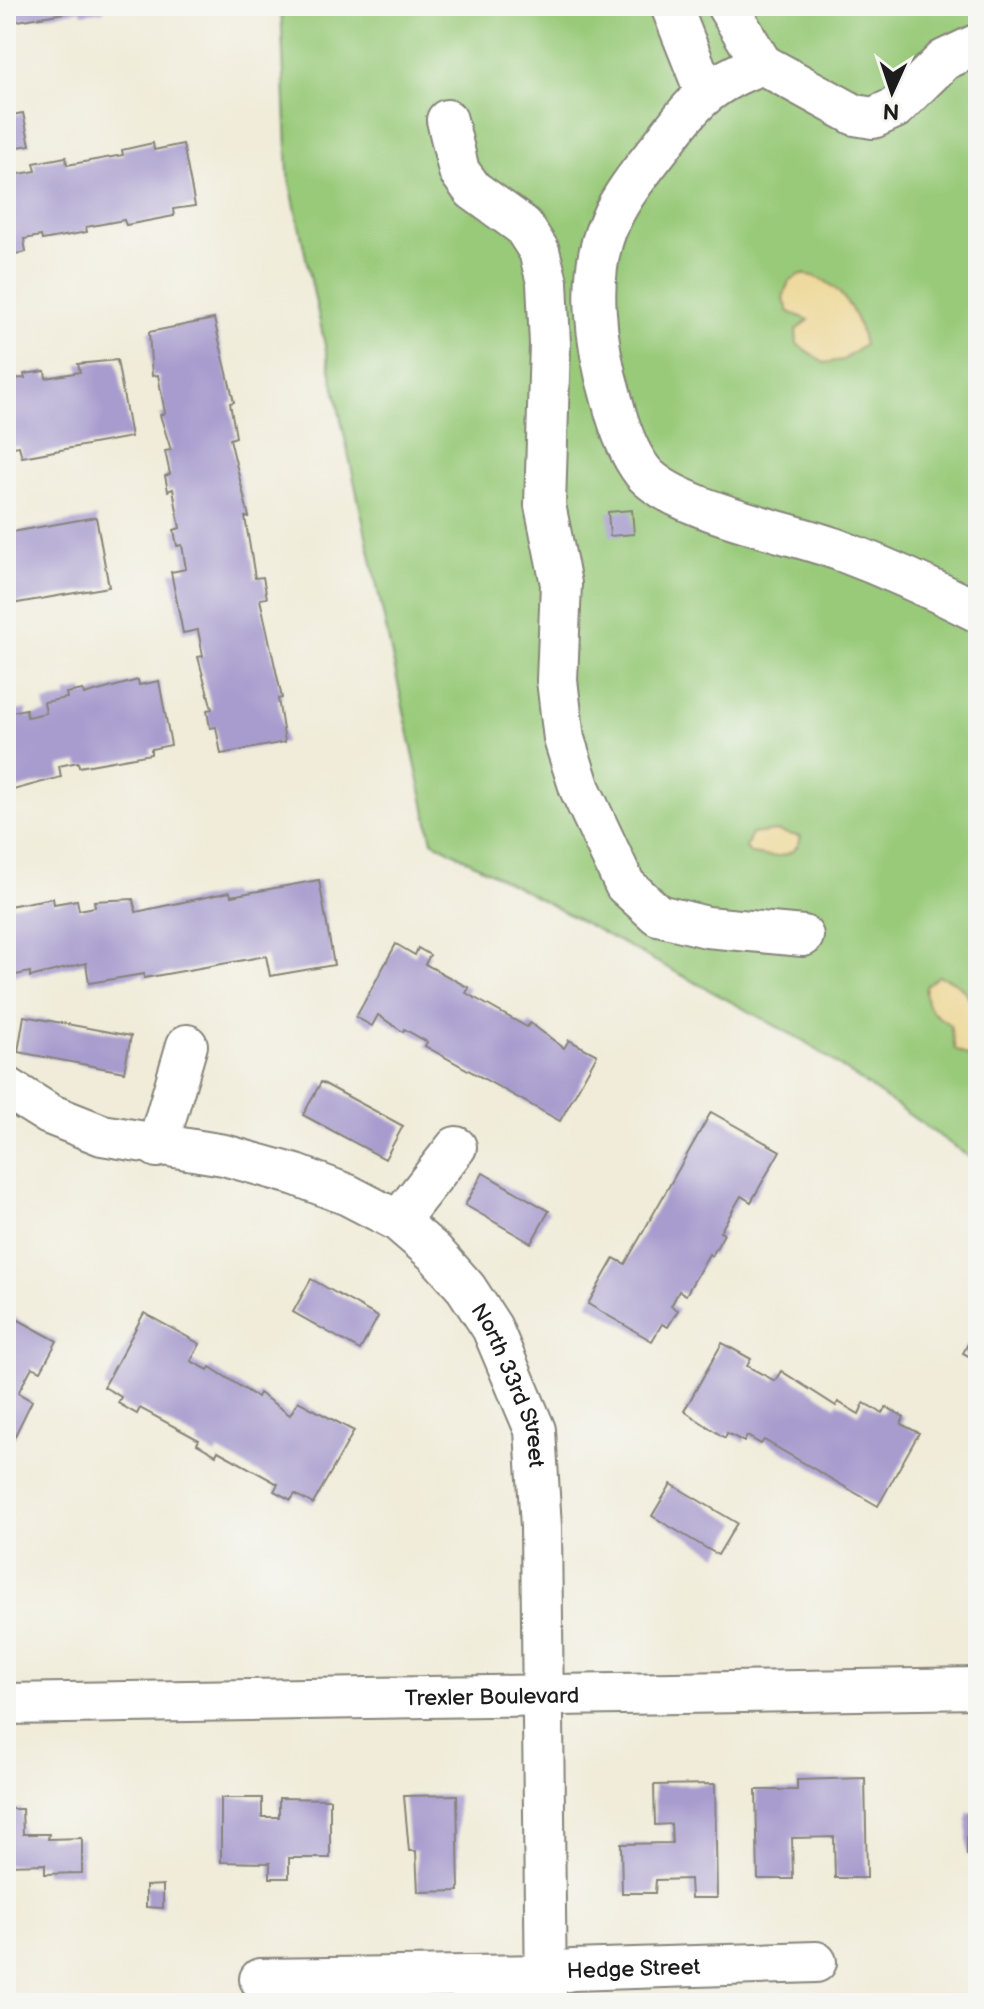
<svg xmlns="http://www.w3.org/2000/svg" width="984" height="2009" font-family="'Balsamiq Sans',sans-serif">
  <style>
    .green { fill: #99ca79; stroke: #5a734a; stroke-width: 2 }
    .sand { fill: #eeda9e; stroke: #857b5d; stroke-width: 2 }
    .building { fill: #a89cce }
    .lines { fill: none; stroke-linecap: round; stroke-linejoin: round }
    .minor-casing { stroke: #86847a; stroke-width: 44 }
    .minor { stroke: #fff; stroke-width: 40 }
    .labels { text-anchor: middle; stroke-width: 6; stroke-linejoin: round; paint-order: stroke }
    .street-label { font-size: 22px; fill: #1c1c1c; stroke: #f6f6f2 }
  </style>
  <rect width="100%" height="100%" fill="#f6f6f2"/>
  <filter id="ink" filterUnits="userSpaceOnUse"><feTurbulence type="fractalNoise" baseFrequency=".0125" numOctaves="2"/><feDisplacementMap in="SourceGraphic" scale="16" xChannelSelector="R" yChannelSelector="G"/><feConvolveMatrix kernelMatrix="1 2 1 2 8 2 1 2 1" color-interpolation-filters="sRGB"/></filter>
  <filter id="wash" filterUnits="userSpaceOnUse"><feTurbulence type="fractalNoise" baseFrequency=".006" numOctaves="4" result="noise"/><feDisplacementMap in="SourceGraphic" scale="32" xChannelSelector="R" yChannelSelector="G"/><feGaussianBlur stdDeviation="1.8" result="paint"/><feColorMatrix in="noise" values="0 0 0 0 0 0 0 0 0 0 0 0 0 0 0 0 0 1.4 0 .05"/><feComposite in="paint" operator="in"/></filter>
  <g filter="url(#wash)">
    <rect width="100%" height="100%" fill="#f0ecd9"/>
    <!-- green -->
    <polygon class="green" points="281,6 978,6 978,1163 804,1041 432,841 288,174"/>
    <!-- sand -->
    <g class="sand">
      <path d="M 801,274 C 837,276 858,312 864,345 L 843,360 L 824,363 L 797,344 L 796,330 L 809,320 L 789,312 L 783,298 L 789,281 Z"/>
      <path d="M 777,831 L 801,837 C 796,860 769,858 751,854 L 746,848 L 751,834 Z"/>
      <path d="M 938,976 C 980,984 978,1029 978,1062 L 955,1049 L 950,1025 C 933,1014 923,1007 926,986 Z"/>
    </g>
    <g id="blocks">
      <!-- building -->
      <g class="building">
        <polygon points="6,6 103,6 104,11 82,14 81,10 6,23"/>
        <polygon points="23,113 30,145 6,149 6,116"/>
        <polygon points="153,143 154,150 183,144 195,206 173,209 174,216 126,225 124,220 86,227 87,232 42,240 41,236 24,239 26,252 9,255 11,264 6,265 8,176 36,171 34,163 66,157 67,165 123,155 122,150"/>
        <polygon points="214,319 234,402 230,403 236,437 230,439 249,517 245,517 255,578 263,577 267,598 260,599 282,698 278,699 285,742 221,754 216,727 210,728 207,710 212,709 198,657 203,656 198,630 183,633 171,572 186,569 182,545 177,546 174,530 180,528 173,489 168,491 165,476 170,474 165,451 171,450 160,415 165,413 158,375 152,376 149,332"/>
        <polygon points="117,360 131,437 22,457 19,446 6,448 6,379 25,378 24,374 45,371 46,378 80,372 78,364"/>
        <polygon points="632,510 634,534 610,536 608,512"/>
        <polygon points="96,517 109,587 6,605 6,533"/>
        <polygon points="138,680 139,685 159,681 171,745 151,749 151,754 79,767 78,762 59,766 61,777 6,792 6,713 26,709 27,717 46,713 44,702 67,698 66,693 83,690 84,695"/>
        <polygon points="319,880 334,965 270,976 266,956 144,978 144,974 89,983 86,963 30,977 30,972 6,977 6,910 9,906 53,898 54,904 77,900 79,910 95,907 94,901 133,899 136,912 230,892 231,896"/>
        <polygon points="396,944 415,955 418,948 430,955 425,964 469,988 466,993 527,1027 530,1023 564,1048 569,1040 597,1055 560,1121 425,1046 427,1042 404,1029 403,1032 378,1015 372,1026 356,1017"/>
        <polygon points="24,1016 131,1036 124,1072 18,1052"/>
        <polygon points="321,1082 403,1126 385,1159 303,1115"/>
        <polygon points="711,1112 780,1151 751,1202 741,1196 720,1232 724,1234 712,1256 709,1254 686,1295 679,1291 671,1306 678,1310 668,1327 662,1324 652,1341 588,1304 614,1258 625,1264"/>
        <polygon points="483,1173 549,1211 531,1243 465,1205"/>
        <polygon points="311,1279 378,1317 360,1350 293,1312"/>
        <polygon points="6,1313 57,1341 41,1371 32,1367 18,1393 32,1401 6,1454"/>
        <polygon points="144,1313 200,1344 191,1361 208,1370 210,1367 257,1397 259,1393 290,1415 298,1401 354,1431 313,1504 295,1494 291,1500 274,1491 278,1484 218,1451 216,1455 197,1444 199,1440 140,1408 137,1414 118,1403 121,1397 104,1387"/>
        <polygon points="978,1326 978,1361 963,1353"/>
        <polygon points="722,1343 751,1359 747,1366 775,1381 781,1371 836,1406 838,1402 859,1414 864,1403 882,1413 886,1407 904,1417 901,1424 919,1433 878,1506 764,1440 761,1444 747,1436 744,1442 727,1433 725,1438 684,1411"/>
        <polygon points="671,1484 737,1523 718,1555 652,1516"/>
        <polygon points="865,1778 867,1878 835,1878 834,1837 792,1838 793,1879 758,1879 756,1790 797,1790 797,1780"/>
        <polygon points="715,1784 717,1898 691,1898 690,1879 656,1880 655,1893 622,1893 621,1844 672,1843 671,1824 655,1825 654,1785"/>
        <polygon points="457,1795 459,1891 418,1892 416,1851 409,1851 404,1796"/>
        <polygon points="221,1798 262,1798 262,1817 279,1817 279,1798 330,1799 330,1858 289,1858 289,1878 270,1878 270,1863 221,1862"/>
        <polygon points="6,1809 22,1809 23,1834 49,1834 48,1839 82,1838 82,1873 45,1874 45,1864 6,1865"/>
        <polygon points="978,1812 978,1855 967,1855 967,1813"/>
        <polygon points="163,1885 163,1908 146,1907 146,1886"/>
        <rect x="636" y="2000" width="48" height="3"/>
      </g>
    </g>
  </g>
  <g filter="url(#ink)">
    <use href="#blocks" fill-opacity="0" stroke="#86847a" stroke-width="2"/>
    <g class="lines">
      <!-- minor casing -->
      <g class="minor-casing">
        <g id="minor">
          <polyline points="671,6 705,92"/>
          <path d="M 727,6 L 762,64 C 708,84 695,101 661,146 C 643,169 622,194 610,221 C 585,274 596,346 612,400 C 618,423 628,453 643,472 C 674,510 791,532 839,550 C 887,568 933,589 978,612"/>
          <polyline points="762,64 855,115 873,118 895,108 944,60 978,44"/>
          <polyline points="447,120 459,171 473,190 523,226 539,251 547,282 550,344 545,505 561,584 557,680 564,739 580,789 625,885 658,915 707,927 803,936"/>
          <path id="s1" d="M 6,1087 L 49,1114 L 102,1135 L 224,1155 L 296,1175 L 348,1195 L 398,1221 L 434,1252 L 466,1288 L 492,1328 L 535,1430 L 541,1527 L 546,2003"/>
          <polyline points="157,1147 187,1045"/>
          <polyline points="398,1221 456,1147"/>
          <path id="s2" d="M 6,1704 L 978,1688"/>
          <path id="s3" d="M 260,1979 L 545,1975 L 572,1970 L 816,1962"/>
        </g>
      </g>
      <!-- minor -->
      <use href="#minor" class="minor"/>
    </g>
  </g>
  <g class="labels">
    <!-- street labels -->
    <g class="street-label">
      <text dy="8" stroke="none"><textPath href="#s1" startOffset="622">North 33rd Street</textPath></text>
      <text dy="8" stroke="none"><textPath href="#s2" startOffset="486">Trexler Boulevard</textPath></text>
      <text dy="8" stroke="none"><textPath href="#s3" startOffset="374">Hedge Street</textPath></text>
    </g>
  </g>
  <!-- margin -->
  <rect width="984" height="2009" fill="none" stroke="#f6f6f2" stroke-width="32"/>
  <!-- north arrow -->
  <g transform="translate(892 92) rotate(183)" stroke="#f6f6f2" stroke-width="6" paint-order="stroke">
  <path d="M0-6L14 30L0 20L-14 30Z" fill="#1c1c1c"/>
  <text y="-12" font-size="22" font-weight="bold" text-anchor="middle" fill="#1c1c1c">N</text>
  </g>
</svg>
